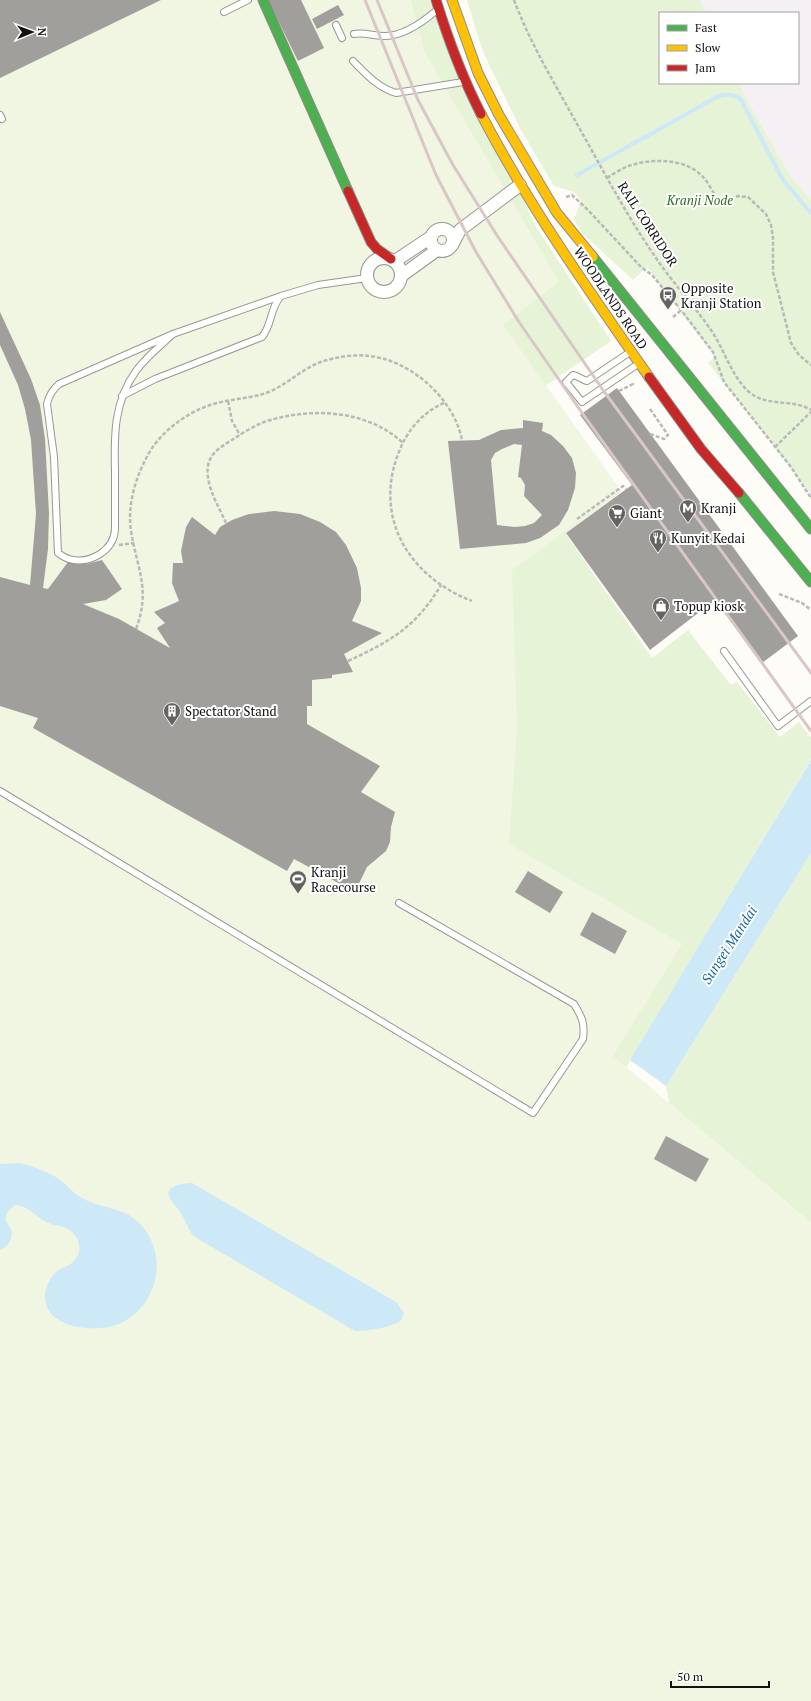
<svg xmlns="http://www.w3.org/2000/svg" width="811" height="1701" font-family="'PT Serif',serif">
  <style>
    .industrial { fill: #f5f0f3 }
    .green { fill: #e7f3d7 }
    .pitch { fill: #f0f6e1 }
    .water { fill: #cde8f7 }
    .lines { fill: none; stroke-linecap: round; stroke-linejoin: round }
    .stream { stroke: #cde8f7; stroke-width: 4 }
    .building { fill: #a19f9c; fill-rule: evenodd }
    .lane-casing { stroke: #979795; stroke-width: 8 }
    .street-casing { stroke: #979795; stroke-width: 14 }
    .fast-casing { stroke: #8e8d8b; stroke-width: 11 }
    .slow-casing { stroke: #8e8d8b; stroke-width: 11 }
    .jam-casing { stroke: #8e8d8b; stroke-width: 11 }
    .path { stroke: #b9b9b8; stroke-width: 2.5; stroke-dasharray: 4 2; stroke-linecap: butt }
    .lane { stroke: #fffffe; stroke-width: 6 }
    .street { stroke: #fffffe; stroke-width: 12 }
    .fast { stroke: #4caf50; stroke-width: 9 }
    .slow { stroke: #ffc107; stroke-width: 9 }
    .jam { stroke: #c62828; stroke-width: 9 }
    .rail { stroke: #d9c6c7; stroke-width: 3 }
    .labels { text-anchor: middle; stroke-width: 4; stroke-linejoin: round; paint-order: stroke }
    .park-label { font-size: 13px; font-style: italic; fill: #2f6b1f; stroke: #fff }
    .street-label { font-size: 13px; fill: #111; stroke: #fff }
    .poi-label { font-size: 13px; fill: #111; stroke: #fff; text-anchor: start }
    .water-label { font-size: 14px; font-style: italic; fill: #1768a6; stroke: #fff }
  </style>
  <rect width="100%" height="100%" fill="#fdfcf7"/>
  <!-- industrial -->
  <polygon class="industrial" points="700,0 811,0 811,200 790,176 738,83 798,83 798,13 706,13"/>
  <!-- green -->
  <g class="green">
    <polygon points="285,0 429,0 536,227 611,341 545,386 621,492 565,533 652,658 688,630 731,685 737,682 780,737 799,722 811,738 811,759 584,1138"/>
    <polygon points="467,0 700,0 706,13 660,13 660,83 738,83 790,176 811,200 811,495 775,447 708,363 715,357 647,267 633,280 583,234 574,220 581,200 574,192 554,186 521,130 489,65 481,46"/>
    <polygon points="811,853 811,1223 669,1103 666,1086"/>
  </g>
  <!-- pitch -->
  <polygon class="pitch" points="0,0 411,0 425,53 559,282 503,325 621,491 512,570 517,727 509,844 682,944 613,1056 811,1223 811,1701 0,1701"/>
  <!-- water -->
  <g class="water">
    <polygon points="811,760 811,853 666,1086 630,1060"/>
    <path d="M 20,1163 C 32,1166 45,1171 56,1177 C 66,1183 72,1193 82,1198 C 105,1211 127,1205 145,1230 C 168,1261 155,1307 121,1323 C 95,1335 37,1328 46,1289 C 48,1283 51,1277 55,1273 C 60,1268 68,1267 73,1262 C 84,1252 80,1236 68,1229 C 64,1226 56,1226 51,1224 C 37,1219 30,1206 15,1205 C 11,1208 6,1212 6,1218 C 5,1222 9,1225 11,1229 C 14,1238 8,1247 0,1250 L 0,1164 Z"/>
    <path d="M 192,1183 L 396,1302 L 404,1313 C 403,1316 402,1320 399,1322 C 389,1328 366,1331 355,1331 L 195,1237 C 188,1231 187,1223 182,1215 C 179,1209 174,1205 171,1200 C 161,1185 183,1184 192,1183 Z"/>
  </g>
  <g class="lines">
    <!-- stream -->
    <path class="stream" d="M 577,175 L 719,96 C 726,94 736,94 741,100 L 783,180 L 811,213"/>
  </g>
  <!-- building -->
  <g class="building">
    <polygon points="0,0 161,0 0,78"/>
    <polygon points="268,0 301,0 324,48 298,61"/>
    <polygon points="338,5 344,15 317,29 312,19"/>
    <polygon points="0,312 31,379 40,405 45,439 49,513 48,549 43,588 48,589 68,562 77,564 87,564 102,560 122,589 106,600 83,604 119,619 170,648 157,628 165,623 154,612 179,601 172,583 173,563 183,563 181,551 186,527 192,517 215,535 220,527 232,520 249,514 274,511 300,514 320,522 336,532 346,545 357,568 361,588 361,601 352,621 382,633 344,654 353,672 332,675 332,678 312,680 312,706 307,706 307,724 380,766 361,792 395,812 391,827 390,842 386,851 367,867 355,892 294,859 287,871 33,728 38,718 0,706 0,577 30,585 36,514 31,440 25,409 18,385 0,345"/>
    <polygon points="617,388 798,636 762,663 715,600 650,650 566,533 632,485 580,415"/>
    <path d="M 523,420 L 543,423 L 542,431 L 551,435 L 563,446 L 572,458 L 576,473 L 575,488 L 568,510 L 559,525 L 540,538 L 526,543 L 460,549 L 448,441 L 479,440 L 501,430 L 523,428 ZM 514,444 L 522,445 L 518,477 L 521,478 L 525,485 L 524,496 L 542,515 L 534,523 L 525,526 L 515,527 L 497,525 L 491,460 L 495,453 L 502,449 Z"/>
    <polygon points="528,871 563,892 550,913 515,892"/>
    <polygon points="592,912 627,931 615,954 580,935"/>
    <polygon points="666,1136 709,1159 696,1182 654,1159"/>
  </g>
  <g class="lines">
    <!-- lane casing -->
    <g class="lane-casing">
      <g id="lane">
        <polyline points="224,12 248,0"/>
        <polyline points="336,25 342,38"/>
        <path d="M 354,34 C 364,32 374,36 385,36 C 404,36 423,22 437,10"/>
        <path d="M 353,61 C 366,74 377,87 396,93 L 463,82"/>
        <polyline points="0,115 2,119"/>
        <path d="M 173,334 C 160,346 146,357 136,371 C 114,401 114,435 115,471 C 115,490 115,509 115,529 C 114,551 89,565 69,559 C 65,558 61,555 58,553 L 54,457 L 47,404 C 49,395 52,390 59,384 L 173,334 L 281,296 L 318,285 L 367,278"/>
        <path d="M 630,352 L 587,381 C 582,380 579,376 573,375 L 566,382 L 582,402 L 638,364"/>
        <path d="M 122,396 L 155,379 L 262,337 C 272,325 270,309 280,297"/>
        <polyline points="724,651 778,726 811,701"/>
        <path d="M 0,791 L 533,1113 L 583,1039 C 585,1023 582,1017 574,1004 L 399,903"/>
      </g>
    </g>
    <!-- street casing -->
    <g class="street-casing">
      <g id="street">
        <circle cx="442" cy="240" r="11"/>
        <polyline points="452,245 460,230 520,185"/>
        <circle cx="384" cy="275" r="17"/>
        <polyline points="395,261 431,237"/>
        <polyline points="401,276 437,250"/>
      </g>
    </g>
    <!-- fast casing -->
    <g class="fast-casing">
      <g id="fast">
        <polyline points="263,0 348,191"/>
        <polyline points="593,257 811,529"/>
        <polyline points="739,493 811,582"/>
      </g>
    </g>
    <!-- slow casing -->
    <g class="slow-casing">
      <g id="slow">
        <polyline points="452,0 478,73 499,115 557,213 593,257"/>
        <path d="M 481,114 C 529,206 589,291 649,377"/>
      </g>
    </g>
    <!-- jam casing -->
    <g class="jam-casing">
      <g id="jam">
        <path d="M 436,0 C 448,39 462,77 481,114"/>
        <polyline points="348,191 371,242 377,249 391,259"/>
        <polyline points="649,377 701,449 739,493"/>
      </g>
    </g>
    <!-- path -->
    <g class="path">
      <path d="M 514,0 C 530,43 555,84 577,124 C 602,168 625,213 654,255 C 671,281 693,304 711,330 C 724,349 731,375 748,391 C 766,408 792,398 811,410"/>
      <path d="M 607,178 C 613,174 620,170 626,167 C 649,158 686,157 704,178 C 709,184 713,192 717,199 L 724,201 L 738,196 L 748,197 L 766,214 L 771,225 L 773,238 L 773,272 L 791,343 L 799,355 L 811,365"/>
      <polyline points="566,197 572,195 588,210 641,267 652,275 681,310 713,352 724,382 791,467 811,498"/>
      <polyline points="673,317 690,303"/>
      <polyline points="619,391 633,384 632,383"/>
      <polyline points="228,401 232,421 240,435"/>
      <path d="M 444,403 C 425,411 409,428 401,447 C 371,514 407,576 472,601"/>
      <polyline points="650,409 668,435 664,439 650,434"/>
      <polyline points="775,447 811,412"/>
      <polyline points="704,507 718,513 729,504"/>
      <polyline points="577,519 623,486 626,489"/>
      <path d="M 226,523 C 219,507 205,485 208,466 C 210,452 224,445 235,438 C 244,432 254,426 264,422 C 309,407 367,409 403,443"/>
      <polyline points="119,545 134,543"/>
      <polyline points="779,594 802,603 811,610"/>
      <path d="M 136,629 C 151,589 137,569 131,531 C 127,504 136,476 149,453 C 161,432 186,413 210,405 C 228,399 248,399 266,393 C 286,386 301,369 321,362 C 335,357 354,354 369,356 C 411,360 454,399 462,440"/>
      <path d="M 348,661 C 391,641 416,627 441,585"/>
    </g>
    <!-- lane -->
    <use href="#lane" class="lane"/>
    <!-- street -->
    <use href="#street" class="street"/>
    <!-- fast -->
    <use href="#fast" class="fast"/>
    <!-- slow -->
    <use href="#slow" class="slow"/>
    <!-- jam -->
    <use href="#jam" class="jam"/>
    <!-- rail -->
    <g class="rail">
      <polyline points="365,0 436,175 476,252 519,322 580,410 811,731"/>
      <polyline points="377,0 418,100 453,165 498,237 603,390 811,673"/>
    </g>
  </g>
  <!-- icons -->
  <defs>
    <g id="bus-pin" transform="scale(0.9)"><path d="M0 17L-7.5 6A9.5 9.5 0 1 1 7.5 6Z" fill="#646362" stroke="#fff"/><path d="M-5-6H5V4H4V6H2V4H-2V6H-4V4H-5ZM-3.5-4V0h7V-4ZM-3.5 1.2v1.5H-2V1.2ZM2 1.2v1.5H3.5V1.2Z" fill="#fff"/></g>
    <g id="metro-pin" transform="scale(0.9)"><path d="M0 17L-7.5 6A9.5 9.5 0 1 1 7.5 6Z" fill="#646362" stroke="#fff"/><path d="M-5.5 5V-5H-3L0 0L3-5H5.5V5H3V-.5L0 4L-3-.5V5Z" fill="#fff"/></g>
    <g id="supermarket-pin" transform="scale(0.9)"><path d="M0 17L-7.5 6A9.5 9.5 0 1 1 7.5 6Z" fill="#646362" stroke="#fff"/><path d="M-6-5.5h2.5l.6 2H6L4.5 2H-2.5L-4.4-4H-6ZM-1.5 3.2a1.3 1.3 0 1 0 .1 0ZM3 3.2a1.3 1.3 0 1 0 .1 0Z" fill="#fff"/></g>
    <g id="restaurant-pin" transform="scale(0.9)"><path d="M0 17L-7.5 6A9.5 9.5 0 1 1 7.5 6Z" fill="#646362" stroke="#fff"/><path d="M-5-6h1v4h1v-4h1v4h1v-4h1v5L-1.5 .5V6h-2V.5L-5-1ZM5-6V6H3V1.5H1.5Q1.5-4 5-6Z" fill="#fff"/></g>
    <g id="shop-pin" transform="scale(0.9)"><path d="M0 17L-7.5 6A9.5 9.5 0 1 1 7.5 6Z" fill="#646362" stroke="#fff"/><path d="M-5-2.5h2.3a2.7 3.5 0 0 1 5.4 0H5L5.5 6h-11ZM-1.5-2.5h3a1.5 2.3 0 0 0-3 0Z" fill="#fff"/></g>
    <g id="building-pin" transform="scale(0.9)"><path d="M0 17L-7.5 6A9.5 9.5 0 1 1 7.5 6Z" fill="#646362" stroke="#fff"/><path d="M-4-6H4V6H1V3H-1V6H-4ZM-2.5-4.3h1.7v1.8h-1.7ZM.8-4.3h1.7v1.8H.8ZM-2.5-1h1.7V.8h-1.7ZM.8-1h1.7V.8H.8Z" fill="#fff"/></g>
    <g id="stadium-pin" transform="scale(0.9)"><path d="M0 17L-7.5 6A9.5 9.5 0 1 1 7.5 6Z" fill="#646362" stroke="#fff"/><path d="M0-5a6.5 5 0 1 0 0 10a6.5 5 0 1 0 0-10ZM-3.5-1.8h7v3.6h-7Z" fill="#fff"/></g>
  </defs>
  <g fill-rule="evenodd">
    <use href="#bus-pin" x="668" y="295"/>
    <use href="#metro-pin" x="688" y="508"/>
    <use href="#supermarket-pin" x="617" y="513"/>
    <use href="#restaurant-pin" x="658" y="538"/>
    <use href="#shop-pin" x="661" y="606"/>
    <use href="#building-pin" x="172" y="711"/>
    <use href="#stadium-pin" x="298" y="879"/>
  </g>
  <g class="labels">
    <!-- park labels -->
    <g class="park-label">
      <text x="700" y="205">Kranji Node</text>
    </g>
    <!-- street labels -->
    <g class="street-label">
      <text transform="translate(648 224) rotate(57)" y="5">RAIL CORRIDOR</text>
      <text transform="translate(611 298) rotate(56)" y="5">WOODLANDS ROAD</text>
    </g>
    <!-- poi labels -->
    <g class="poi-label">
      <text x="681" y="293">Opposite<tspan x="681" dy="15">Kranji Station</tspan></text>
      <text x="701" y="513">Kranji</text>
      <text x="630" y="518">Giant</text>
      <text x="671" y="543">Kunyit Kedai</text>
      <text x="674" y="611">Topup kiosk</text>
      <text x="185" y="716">Spectator Stand</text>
      <text x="311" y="877">Kranji<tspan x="311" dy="15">Racecourse</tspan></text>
    </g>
    <!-- water labels -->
    <g class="water-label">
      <text transform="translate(729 945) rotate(-57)" y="5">Sungei Mandai</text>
    </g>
  </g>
  <!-- legend -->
  <rect x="659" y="12" width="140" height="72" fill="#ffffff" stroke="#a0a0a0"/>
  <rect x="667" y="25" width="20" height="6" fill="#4caf50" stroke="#a0a0a0"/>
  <text x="695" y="32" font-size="12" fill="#111111">Fast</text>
  <rect x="667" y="45" width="20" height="6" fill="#ffc107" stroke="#a0a0a0"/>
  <text x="695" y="52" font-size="12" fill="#111111">Slow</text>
  <rect x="667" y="65" width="20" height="6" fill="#c62828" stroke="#a0a0a0"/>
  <text x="695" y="72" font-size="12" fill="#111111">Jam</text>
  <!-- north arrow -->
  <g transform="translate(32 32) rotate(89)" stroke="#ffffff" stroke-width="3" paint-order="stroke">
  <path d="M0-3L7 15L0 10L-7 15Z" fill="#111111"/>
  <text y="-6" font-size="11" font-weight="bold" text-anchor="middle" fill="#111111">N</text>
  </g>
  <!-- scale -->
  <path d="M671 1681v6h98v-6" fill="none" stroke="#111111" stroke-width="2"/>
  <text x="677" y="1681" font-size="12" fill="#111111" stroke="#ffffff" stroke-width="3" paint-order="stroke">50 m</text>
</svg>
